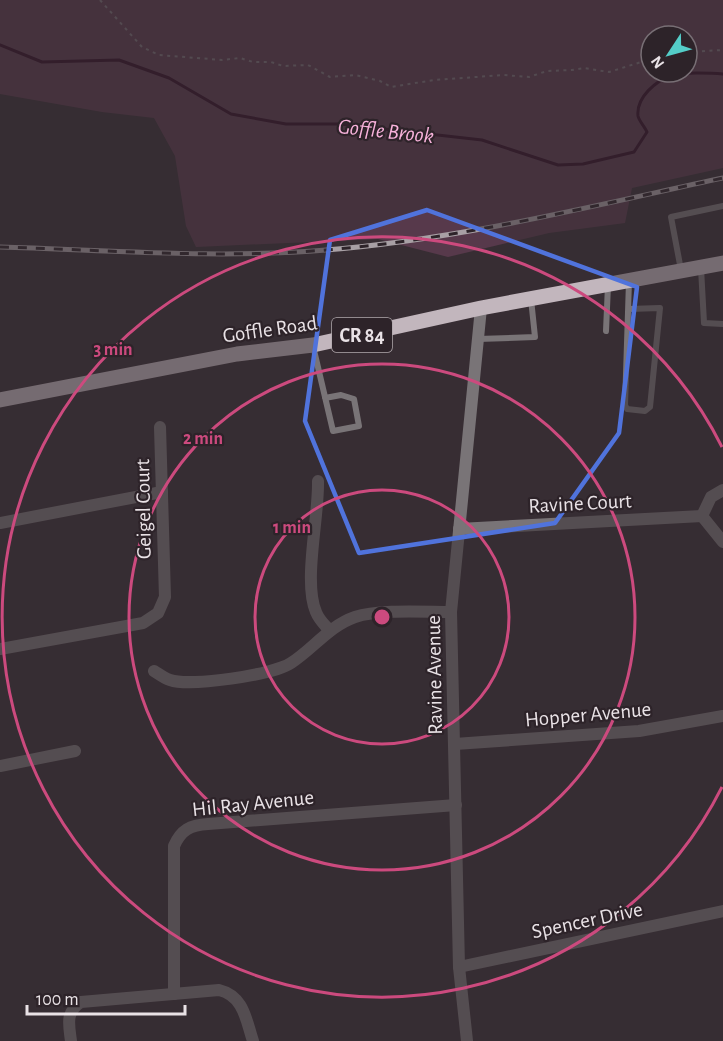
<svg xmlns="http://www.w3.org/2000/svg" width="723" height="1041" font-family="'Alegreya Sans',sans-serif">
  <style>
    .green { fill: #57394b; fill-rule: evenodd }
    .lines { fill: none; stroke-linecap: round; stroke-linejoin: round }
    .stream { stroke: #2f0c23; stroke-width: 3 }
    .path { stroke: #766d73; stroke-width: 2; stroke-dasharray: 3 4.5; stroke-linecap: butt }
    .lane { stroke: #797477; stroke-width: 6 }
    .street { stroke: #797477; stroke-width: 12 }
    .primary { stroke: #c2b6bd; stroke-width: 15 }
    .rail-casing { stroke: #a8a0a5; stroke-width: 5 }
    .rail { stroke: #2d2329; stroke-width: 3; stroke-dasharray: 9; stroke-linecap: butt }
    .marked { fill: none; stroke: #5073dc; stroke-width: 4.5; stroke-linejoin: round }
    .ring { fill: none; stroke: #cc4a7e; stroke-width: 3 }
    .labels { text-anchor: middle; stroke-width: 4.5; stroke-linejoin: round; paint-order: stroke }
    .shield { fill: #2d2329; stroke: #b1a9ad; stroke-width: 1.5 }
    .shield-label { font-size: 20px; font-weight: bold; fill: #e9e2e6 }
    .street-label { font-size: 21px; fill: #e9e2e6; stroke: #2d2329 }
    .water-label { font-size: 22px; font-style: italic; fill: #f8b2db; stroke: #2d2329 }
    .centre { fill: #cc4a7e; stroke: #2d2329; stroke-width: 3 }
    .ring-label { font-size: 18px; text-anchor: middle; font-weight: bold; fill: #cc4a7e; stroke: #2d2329; stroke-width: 4.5; stroke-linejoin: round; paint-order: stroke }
  </style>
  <rect width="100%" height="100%" fill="#372d33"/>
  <!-- green -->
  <path class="green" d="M 0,0 L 723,0 L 723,168 L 632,188 L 625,223 L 549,233 L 448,257 L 378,239 L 196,247 L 186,226 L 175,156 L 154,118 L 102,112 L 0,94 ZM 651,36 L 687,36 L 687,72 L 651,72 Z"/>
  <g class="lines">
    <!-- stream -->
    <path class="stream" d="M 0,45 L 42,62 L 119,60 L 169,78 L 231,114 L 286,124 L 340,124 L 482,140 L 558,165 L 583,164 L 634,152 L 647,132 C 645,127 639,121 638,116 C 636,97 656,81 672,75 C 681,72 713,73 723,74"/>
    <!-- path -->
    <g class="path">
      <polyline points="100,0 142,47 159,55 222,60 240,58 253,62 271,62 283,66 308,65 330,77 355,75 380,81 391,87 434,80 504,75 529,77 547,71 572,70 584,68 609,72 651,59"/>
      <polyline points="687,52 723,50"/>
    </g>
    <!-- lane -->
    <g class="lane">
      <polyline points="701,268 704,323 723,324"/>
      <polyline points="681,270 671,217 723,206"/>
      <polyline points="629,309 660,308 650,407 645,411 627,409 625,405 629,281"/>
      <polyline points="606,331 608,285"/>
      <polyline points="478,339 535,337 531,299"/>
      <polyline points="313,346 333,431 359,426 354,399 341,395 325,398"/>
    </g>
    <!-- street -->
    <g class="street">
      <path d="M 318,481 C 319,517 303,582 316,612 C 319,620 325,625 330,631"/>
      <polyline points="702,516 711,497 723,490"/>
      <polyline points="702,516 723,542"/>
      <polyline points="0,523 162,492"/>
      <polyline points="459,529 702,516"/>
      <polyline points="0,649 143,623 158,613 165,597 160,427"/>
      <path d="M 154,671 C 159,674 164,678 170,680 C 190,687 273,675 291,663 C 313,649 329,626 355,617 C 379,609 424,612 451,612"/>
      <polyline points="455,744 639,731 723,716"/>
      <polyline points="0,766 75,751"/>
      <polyline points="459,967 723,911"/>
      <path d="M 174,994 L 174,846 C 181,830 190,825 208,824 L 456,805"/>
      <path d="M 71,1041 C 69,1025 65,1012 81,1002 L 219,990 C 244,996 246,1020 253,1041"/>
      <polyline points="467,1041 459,967 451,612 481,308"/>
    </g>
    <!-- primary -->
    <polyline class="primary" points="0,400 237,354 313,345 481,308 723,263"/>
    <!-- rail casing -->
    <g class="rail-casing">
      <path id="rail" d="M 0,247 C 108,250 218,259 326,250 C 461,239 592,206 723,178"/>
    </g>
    <!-- rail -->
    <use href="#rail" class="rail"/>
  </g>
  <!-- marked area -->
  <path d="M0 0H723V1041H0ZM 427,210 L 637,287 L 619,433 L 555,523 L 359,553 L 305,421 L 330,240 Z" fill="#372d33" fill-opacity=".55" fill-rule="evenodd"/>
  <path class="marked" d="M 427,210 L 637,287 L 619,433 L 555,523 L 359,553 L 305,421 L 330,240 Z"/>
  <!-- distance rings -->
  <g class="ring">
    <circle cx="382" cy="617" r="127"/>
    <circle cx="382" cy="617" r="253"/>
    <path d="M722 787A380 380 0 1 1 722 447"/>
  </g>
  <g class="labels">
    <!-- shield labels -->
    <rect class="shield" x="332" y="318" width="60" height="34" rx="4.5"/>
    <g class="shield-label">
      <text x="362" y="342">CR 84</text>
    </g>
    <!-- street labels -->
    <g class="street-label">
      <text transform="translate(270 329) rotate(-8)" y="7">Goffle Road</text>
      <text transform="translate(580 503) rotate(-3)" y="7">Ravine Court</text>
      <text transform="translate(143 509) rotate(-91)" y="7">Geigel Court</text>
      <text transform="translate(434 675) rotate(-91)" y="7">Ravine Avenue</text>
      <text transform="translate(588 714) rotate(-5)" y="7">Hopper Avenue</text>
      <text transform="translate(253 803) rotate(-6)" y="7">Hil Ray Avenue</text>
      <text transform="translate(587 920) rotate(-12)" y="7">Spencer Drive</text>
    </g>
    <!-- water labels -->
    <g class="water-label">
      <text transform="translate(386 130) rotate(6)" y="8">Goffle Brook</text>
    </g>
  </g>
  <circle cx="382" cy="617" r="9" class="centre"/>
  <g class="ring-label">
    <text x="113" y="355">3 min</text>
    <text x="203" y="444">2 min</text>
    <text x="292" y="533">1 min</text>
  </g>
  <!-- north arrow -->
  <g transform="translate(669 54) rotate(234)"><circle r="28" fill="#2d2329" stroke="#786f75" stroke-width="1.5"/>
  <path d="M0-4.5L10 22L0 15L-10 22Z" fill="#54cdc8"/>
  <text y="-9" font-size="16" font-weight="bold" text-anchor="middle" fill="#e9e2e6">N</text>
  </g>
  <!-- scale -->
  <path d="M27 1005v9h158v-9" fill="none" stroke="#e9e2e6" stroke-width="3"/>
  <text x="36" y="1005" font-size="18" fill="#e9e2e6" stroke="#2d2329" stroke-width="4.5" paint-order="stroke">100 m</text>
</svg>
